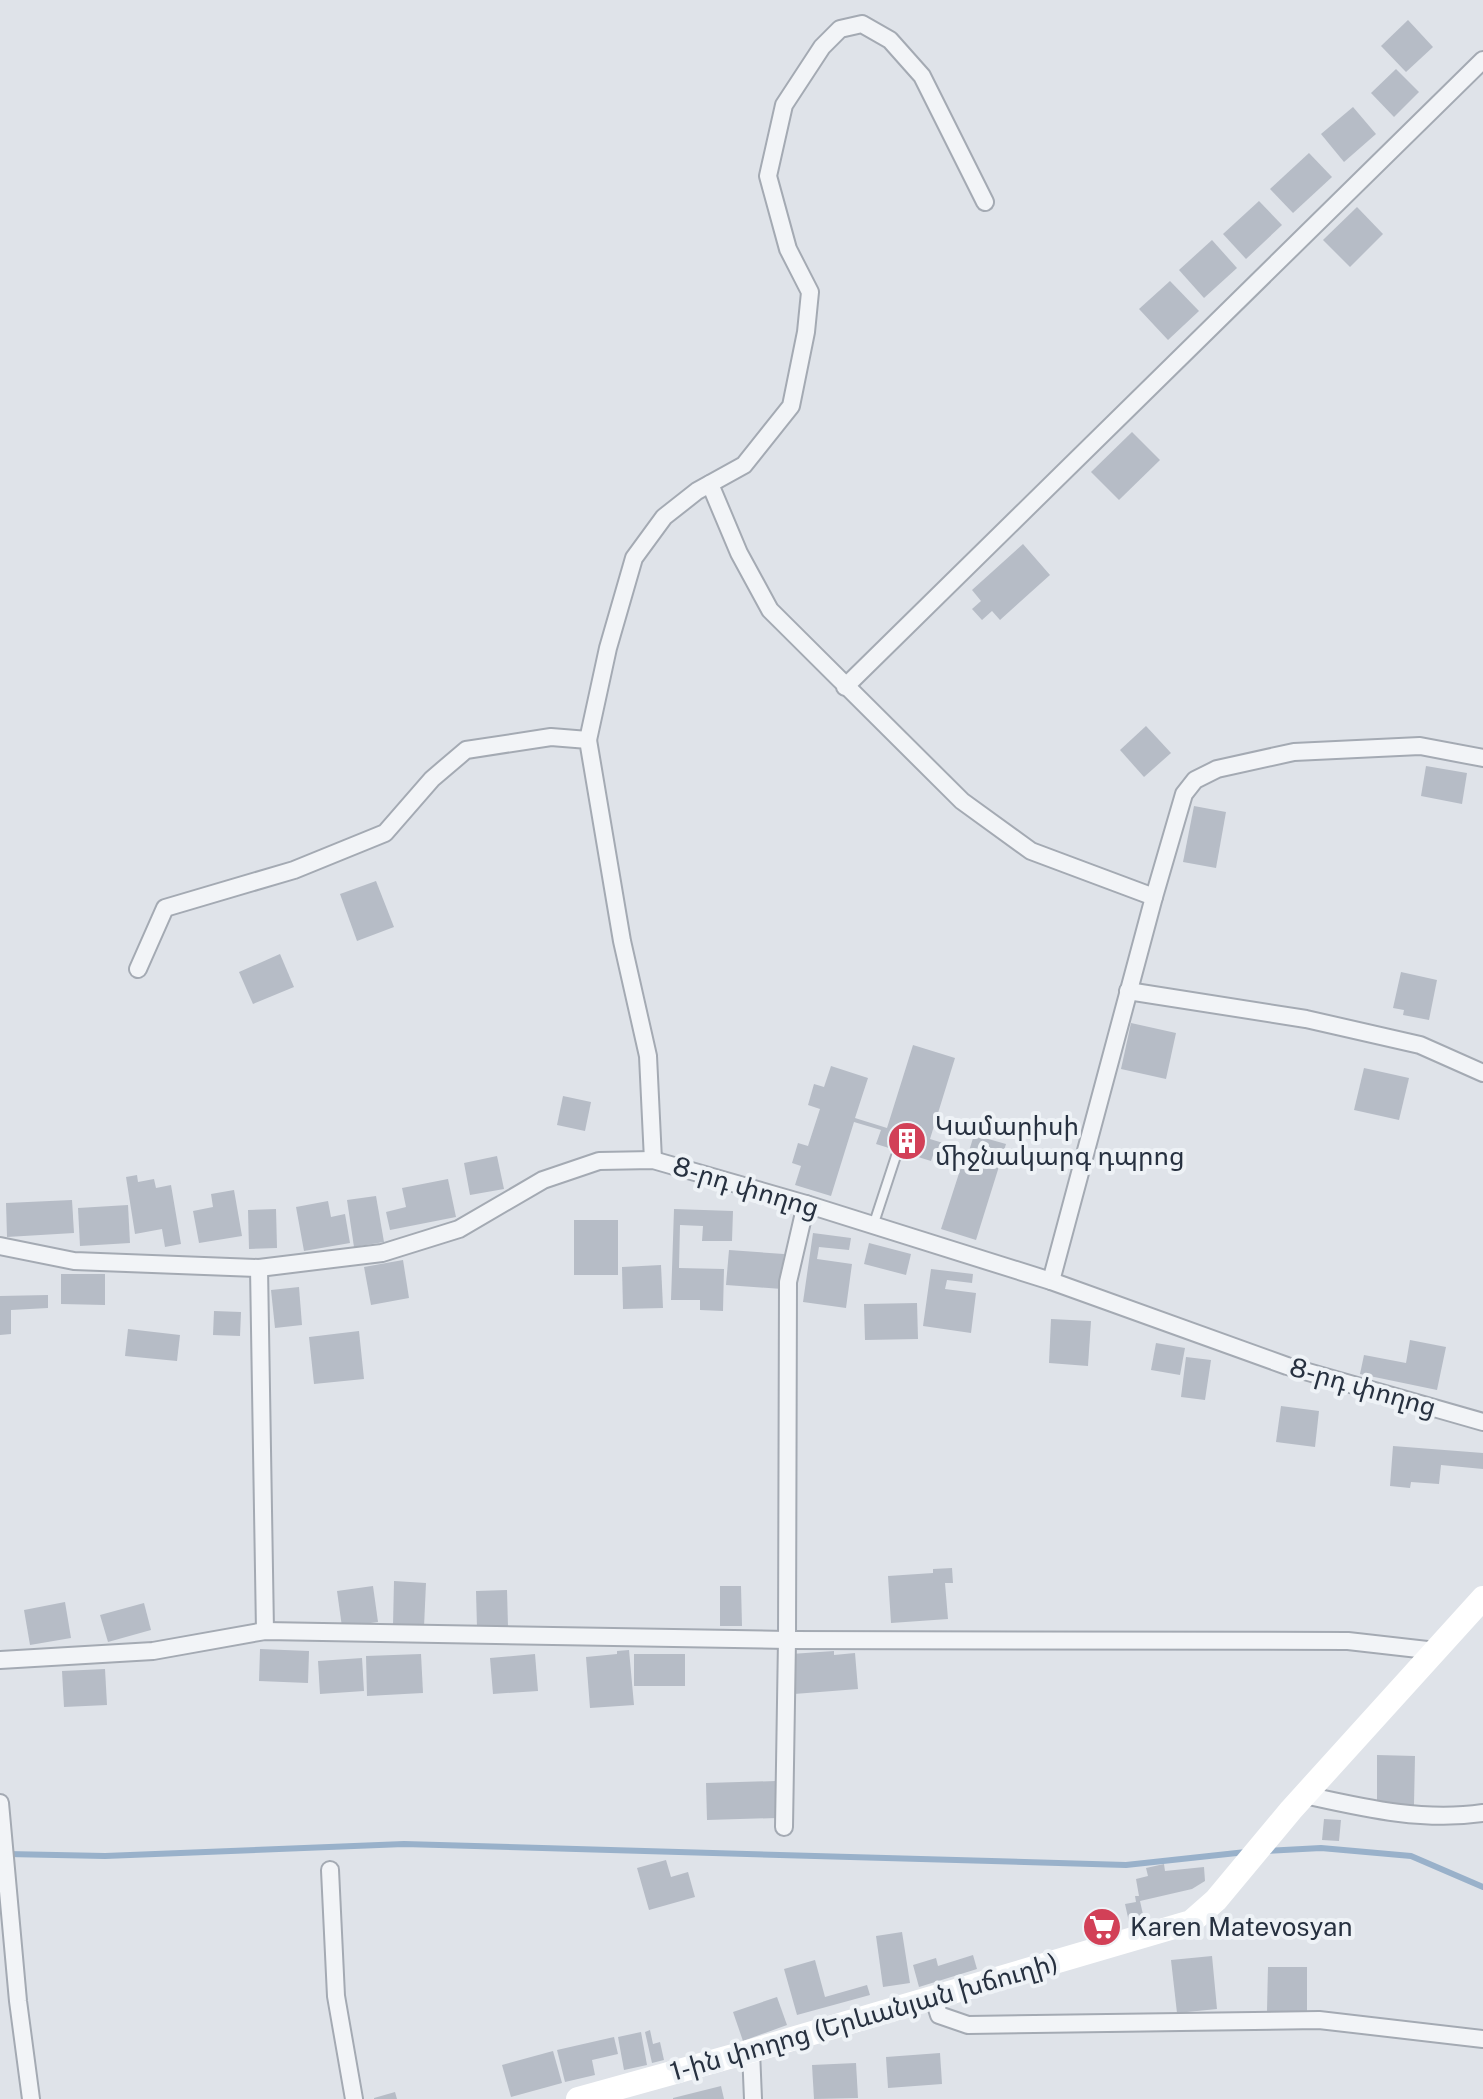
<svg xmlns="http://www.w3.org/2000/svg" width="1483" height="2099" font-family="'Public Sans','Noto Sans Armenian',sans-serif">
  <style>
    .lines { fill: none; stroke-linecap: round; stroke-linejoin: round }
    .stream { stroke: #99b1ca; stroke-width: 6 }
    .building { fill: #b6bcc6 }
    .service-casing { stroke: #a4aab3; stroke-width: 12 }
    .minor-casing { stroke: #a4aab3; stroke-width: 20 }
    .service { stroke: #f2f4f7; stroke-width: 8 }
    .minor { stroke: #f2f4f7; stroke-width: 16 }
    .secondary { stroke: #fff; stroke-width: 24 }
    .labels { text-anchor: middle; stroke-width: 8; stroke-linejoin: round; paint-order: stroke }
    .poi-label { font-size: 26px; fill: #273140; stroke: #eef2f6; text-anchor: start }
    .street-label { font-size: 26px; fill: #273140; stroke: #eef2f6 }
  </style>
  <rect width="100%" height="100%" fill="#dfe3e9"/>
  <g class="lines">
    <!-- stream -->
    <g class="stream">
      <polyline points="1265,1851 1321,1848 1411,1856 1483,1887"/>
      <polyline points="7,1854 105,1856 404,1844 1126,1865 1246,1852"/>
    </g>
  </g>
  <!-- building -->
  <g class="building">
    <polygon points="1408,20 1433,47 1406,72 1381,46"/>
    <polygon points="1396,69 1419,92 1394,117 1371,93"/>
    <polygon points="1353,107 1376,134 1344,162 1321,134"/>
    <polygon points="1309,153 1332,177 1293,213 1270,189"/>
    <polygon points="1259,201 1282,225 1246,259 1223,234"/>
    <polygon points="1357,207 1383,234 1350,267 1323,240"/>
    <polygon points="1212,240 1237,268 1204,298 1179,270"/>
    <polygon points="1170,281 1199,311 1168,340 1139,309"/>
    <polygon points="1132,432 1160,460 1119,500 1091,472"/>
    <polygon points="1023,544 1050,575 1000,620 992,611 982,620 972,609 981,601 972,590"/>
    <polygon points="1146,726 1171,753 1144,777 1120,750"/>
    <polygon points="1426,766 1467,773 1462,804 1421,796"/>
    <polygon points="1194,806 1226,812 1216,868 1183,862"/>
    <polygon points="376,881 394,927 357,941 340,894"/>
    <polygon points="280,954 294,987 253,1004 239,972"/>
    <polygon points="1401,972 1437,980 1429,1020 1403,1015 1404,1010 1393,1008"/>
    <polygon points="1131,1023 1176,1033 1166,1079 1121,1069"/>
    <polygon points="913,1045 955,1058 930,1139 969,1151 974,1135 1006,1144 976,1240 941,1229 963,1161 934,1152 931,1161 876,1144 881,1130 854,1122 831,1196 795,1185 801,1166 792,1163 798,1143 808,1146 820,1109 808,1105 814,1084 824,1087 831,1066 868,1078 855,1118 887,1128"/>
    <polygon points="1364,1068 1409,1078 1399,1120 1354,1110"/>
    <polygon points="563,1096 591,1102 585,1131 557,1125"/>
    <polygon points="497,1156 504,1189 470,1195 464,1163"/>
    <polygon points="137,1175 138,1182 154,1179 156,1188 171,1185 181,1244 165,1247 162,1229 135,1234 126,1177"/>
    <polygon points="448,1179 456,1217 390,1230 386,1212 406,1207 402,1188"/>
    <polygon points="234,1190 242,1236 199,1243 193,1211 213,1207 211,1194"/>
    <polygon points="376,1196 384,1242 354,1247 347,1200"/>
    <polygon points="72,1200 74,1233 7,1237 6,1203"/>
    <polygon points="328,1201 331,1217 345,1214 350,1243 304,1251 296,1207"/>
    <polygon points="128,1205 130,1243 80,1246 78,1208"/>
    <polygon points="276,1209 277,1248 249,1249 248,1210"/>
    <polygon points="674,1209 733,1211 732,1241 702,1241 703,1226 680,1225 679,1268 724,1269 723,1311 700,1310 700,1300 671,1300"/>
    <rect x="574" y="1220" width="44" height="55"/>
    <polygon points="813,1233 851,1238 849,1250 819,1247 817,1259 852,1264 846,1308 803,1302"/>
    <polygon points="869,1243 911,1254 906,1275 864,1264"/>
    <polygon points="729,1250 784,1254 782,1289 726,1285"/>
    <polygon points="403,1260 409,1298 371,1305 364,1267"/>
    <polygon points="661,1265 663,1308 623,1309 622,1267"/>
    <polygon points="931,1269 973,1274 972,1283 947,1280 945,1289 976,1293 971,1333 923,1326"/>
    <polygon points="61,1274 105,1274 105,1305 61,1304"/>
    <polygon points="299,1287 302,1325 275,1328 271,1290"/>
    <polygon points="48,1295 48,1308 11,1310 11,1334 0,1335 0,1296"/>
    <polygon points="917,1303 918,1339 865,1340 864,1304"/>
    <polygon points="214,1311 241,1312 240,1336 213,1335"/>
    <polygon points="1051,1319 1091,1321 1088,1366 1049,1363"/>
    <polygon points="128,1329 180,1335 177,1361 125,1356"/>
    <polygon points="359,1331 364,1379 314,1384 309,1337"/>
    <polygon points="1410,1340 1446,1347 1437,1390 1360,1374 1364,1355 1406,1363"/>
    <polygon points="1156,1343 1185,1348 1180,1375 1151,1370"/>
    <polygon points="1186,1357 1211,1360 1205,1400 1181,1397"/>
    <polygon points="1281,1406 1319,1411 1315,1447 1276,1442"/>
    <polygon points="1393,1446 1483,1453 1483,1469 1441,1465 1439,1484 1411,1482 1410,1488 1390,1486"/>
    <polygon points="952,1568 953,1583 945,1583 948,1619 891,1623 888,1576 933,1573 933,1569"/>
    <polygon points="394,1581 426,1583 424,1627 393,1626"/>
    <polygon points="373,1586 378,1622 342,1627 337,1591"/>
    <polygon points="720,1586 741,1586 742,1626 720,1626"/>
    <polygon points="507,1590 508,1627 477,1628 476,1591"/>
    <polygon points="65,1602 71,1638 30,1645 24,1610"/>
    <polygon points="144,1603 151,1630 108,1642 100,1615"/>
    <polygon points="260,1649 309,1651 308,1683 259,1681"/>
    <polygon points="629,1650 634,1705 590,1708 586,1657 617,1654 617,1651"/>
    <polygon points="834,1651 834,1655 855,1653 858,1689 794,1694 791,1654"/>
    <polygon points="421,1654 423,1693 367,1696 366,1656"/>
    <polygon points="535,1654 538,1691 493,1694 490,1658"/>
    <rect x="634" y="1654" width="51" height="32"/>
    <polygon points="362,1658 364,1691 320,1694 318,1661"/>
    <polygon points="105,1669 107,1705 64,1707 62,1671"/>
    <polygon points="1377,1755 1415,1756 1414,1805 1377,1804"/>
    <polygon points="776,1781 777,1818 707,1820 706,1783"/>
    <polygon points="1324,1819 1341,1820 1339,1841 1322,1840"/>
    <polygon points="666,1860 671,1877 688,1872 695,1897 649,1910 637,1868"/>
    <polygon points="1164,1864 1165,1871 1204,1867 1205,1881 1192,1889 1140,1901 1144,1919 1129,1922 1125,1904 1136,1902 1135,1896 1139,1896 1136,1879 1148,1876 1146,1868"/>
    <polygon points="1108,1909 1114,1927 1093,1935 1086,1917"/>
    <polygon points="902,1932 910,1983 883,1987 876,1936"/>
    <polygon points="973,1955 977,1969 919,1987 913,1965 936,1958 938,1966"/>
    <polygon points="1212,1956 1217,2009 1177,2013 1171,1960"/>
    <polygon points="815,1960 825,1997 867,1985 870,1995 797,2015 784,1969"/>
    <polygon points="1268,1967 1307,1967 1307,2011 1267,2011"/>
    <polygon points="777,1997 787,2025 743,2041 733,2012"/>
    <polygon points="650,2030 653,2044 660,2042 664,2060 652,2063 645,2032"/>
    <polygon points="641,2032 647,2065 624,2070 618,2037"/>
    <polygon points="614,2037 618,2054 592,2060 595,2075 565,2082 557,2050"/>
    <polygon points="553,2051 562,2083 511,2097 502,2065"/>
    <polygon points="940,2053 942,2084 888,2088 886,2057"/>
    <polygon points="856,2063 858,2098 814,2099 812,2065"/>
    <polygon points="721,2086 724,2099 673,2099 673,2098"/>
    <polygon points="395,2092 397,2099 374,2099 374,2098"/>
  </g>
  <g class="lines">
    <!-- service casing -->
    <g class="service-casing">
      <polyline id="service" points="873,1226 896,1156"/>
    </g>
    <!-- minor casing -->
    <g class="minor-casing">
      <g id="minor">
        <polyline points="710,484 739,553 770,610 962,801 1031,851 1154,897 1051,1281"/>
        <polyline points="845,687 1483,60"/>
        <polyline points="588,740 608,648 634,558 664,517 697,491 744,465 791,406 806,332 810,292 788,249 768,176 784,105 822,47 840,29 862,24 890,40 922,76 985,202"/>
        <polyline points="1154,897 1184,794 1195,780 1217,769 1294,752 1420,746 1483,758"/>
        <polyline points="138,969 165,908 294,870 385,833 432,779 466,750 551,737 588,740 622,941 648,1056 653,1160"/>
        <polyline points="1128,991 1306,1019 1420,1045 1483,1073"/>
        <polyline points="0,1246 74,1261 259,1268 382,1253 459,1229 543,1180 599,1161 653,1160 806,1204 1051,1281 1287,1366 1483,1422"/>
        <polyline points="259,1268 265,1631"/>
        <polyline points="0,1660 153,1651 265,1631 787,1640 1348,1641 1436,1651"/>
        <path d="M 1305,1795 C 1364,1808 1423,1822 1483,1813"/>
        <polyline points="0,1803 18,2001 31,2099"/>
        <polyline points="784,1827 787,1640 788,1282 806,1204"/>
        <polyline points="330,1870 336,1996 354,2099"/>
        <polyline points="933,1996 939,2015 968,2025 1319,2020 1483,2039"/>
        <polyline points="751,2051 753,2099"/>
      </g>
    </g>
    <!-- service -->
    <use href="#service" class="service"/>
    <!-- minor -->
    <use href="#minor" class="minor"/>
    <!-- secondary -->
    <polyline class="secondary" points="578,2099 751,2051 1191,1922 1216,1900 1291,1810 1483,1598"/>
  </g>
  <!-- icons -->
  <defs>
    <g id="building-disc" transform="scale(2)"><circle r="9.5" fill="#d24057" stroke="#eef2f6"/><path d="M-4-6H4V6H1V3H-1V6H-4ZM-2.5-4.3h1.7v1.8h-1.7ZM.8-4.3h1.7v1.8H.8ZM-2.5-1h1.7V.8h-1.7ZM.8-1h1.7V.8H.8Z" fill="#fff"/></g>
    <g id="supermarket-disc" transform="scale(2)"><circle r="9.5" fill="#d24057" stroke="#eef2f6"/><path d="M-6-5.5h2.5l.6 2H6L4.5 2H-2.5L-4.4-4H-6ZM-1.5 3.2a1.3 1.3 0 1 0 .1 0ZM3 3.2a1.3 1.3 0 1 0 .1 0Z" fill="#fff"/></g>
  </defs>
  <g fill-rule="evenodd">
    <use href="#building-disc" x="907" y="1141"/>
    <use href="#supermarket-disc" x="1102" y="1927"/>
  </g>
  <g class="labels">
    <!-- poi labels -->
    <g class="poi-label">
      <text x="935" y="1135">Կամարիսի<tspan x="935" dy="30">միջնակարգ դպրոց</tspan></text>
      <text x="1130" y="1936">Karen Matevosyan</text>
    </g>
    <!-- street labels -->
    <g class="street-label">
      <text transform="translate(746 1187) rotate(17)" y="9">8-րդ փողոց</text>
      <text transform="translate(1363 1387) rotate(16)" y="9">8-րդ փողոց</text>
      <text transform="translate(864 2017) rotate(-16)" y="9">1-ին փողոց (Երևանյան խճուղի)</text>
    </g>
  </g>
</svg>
